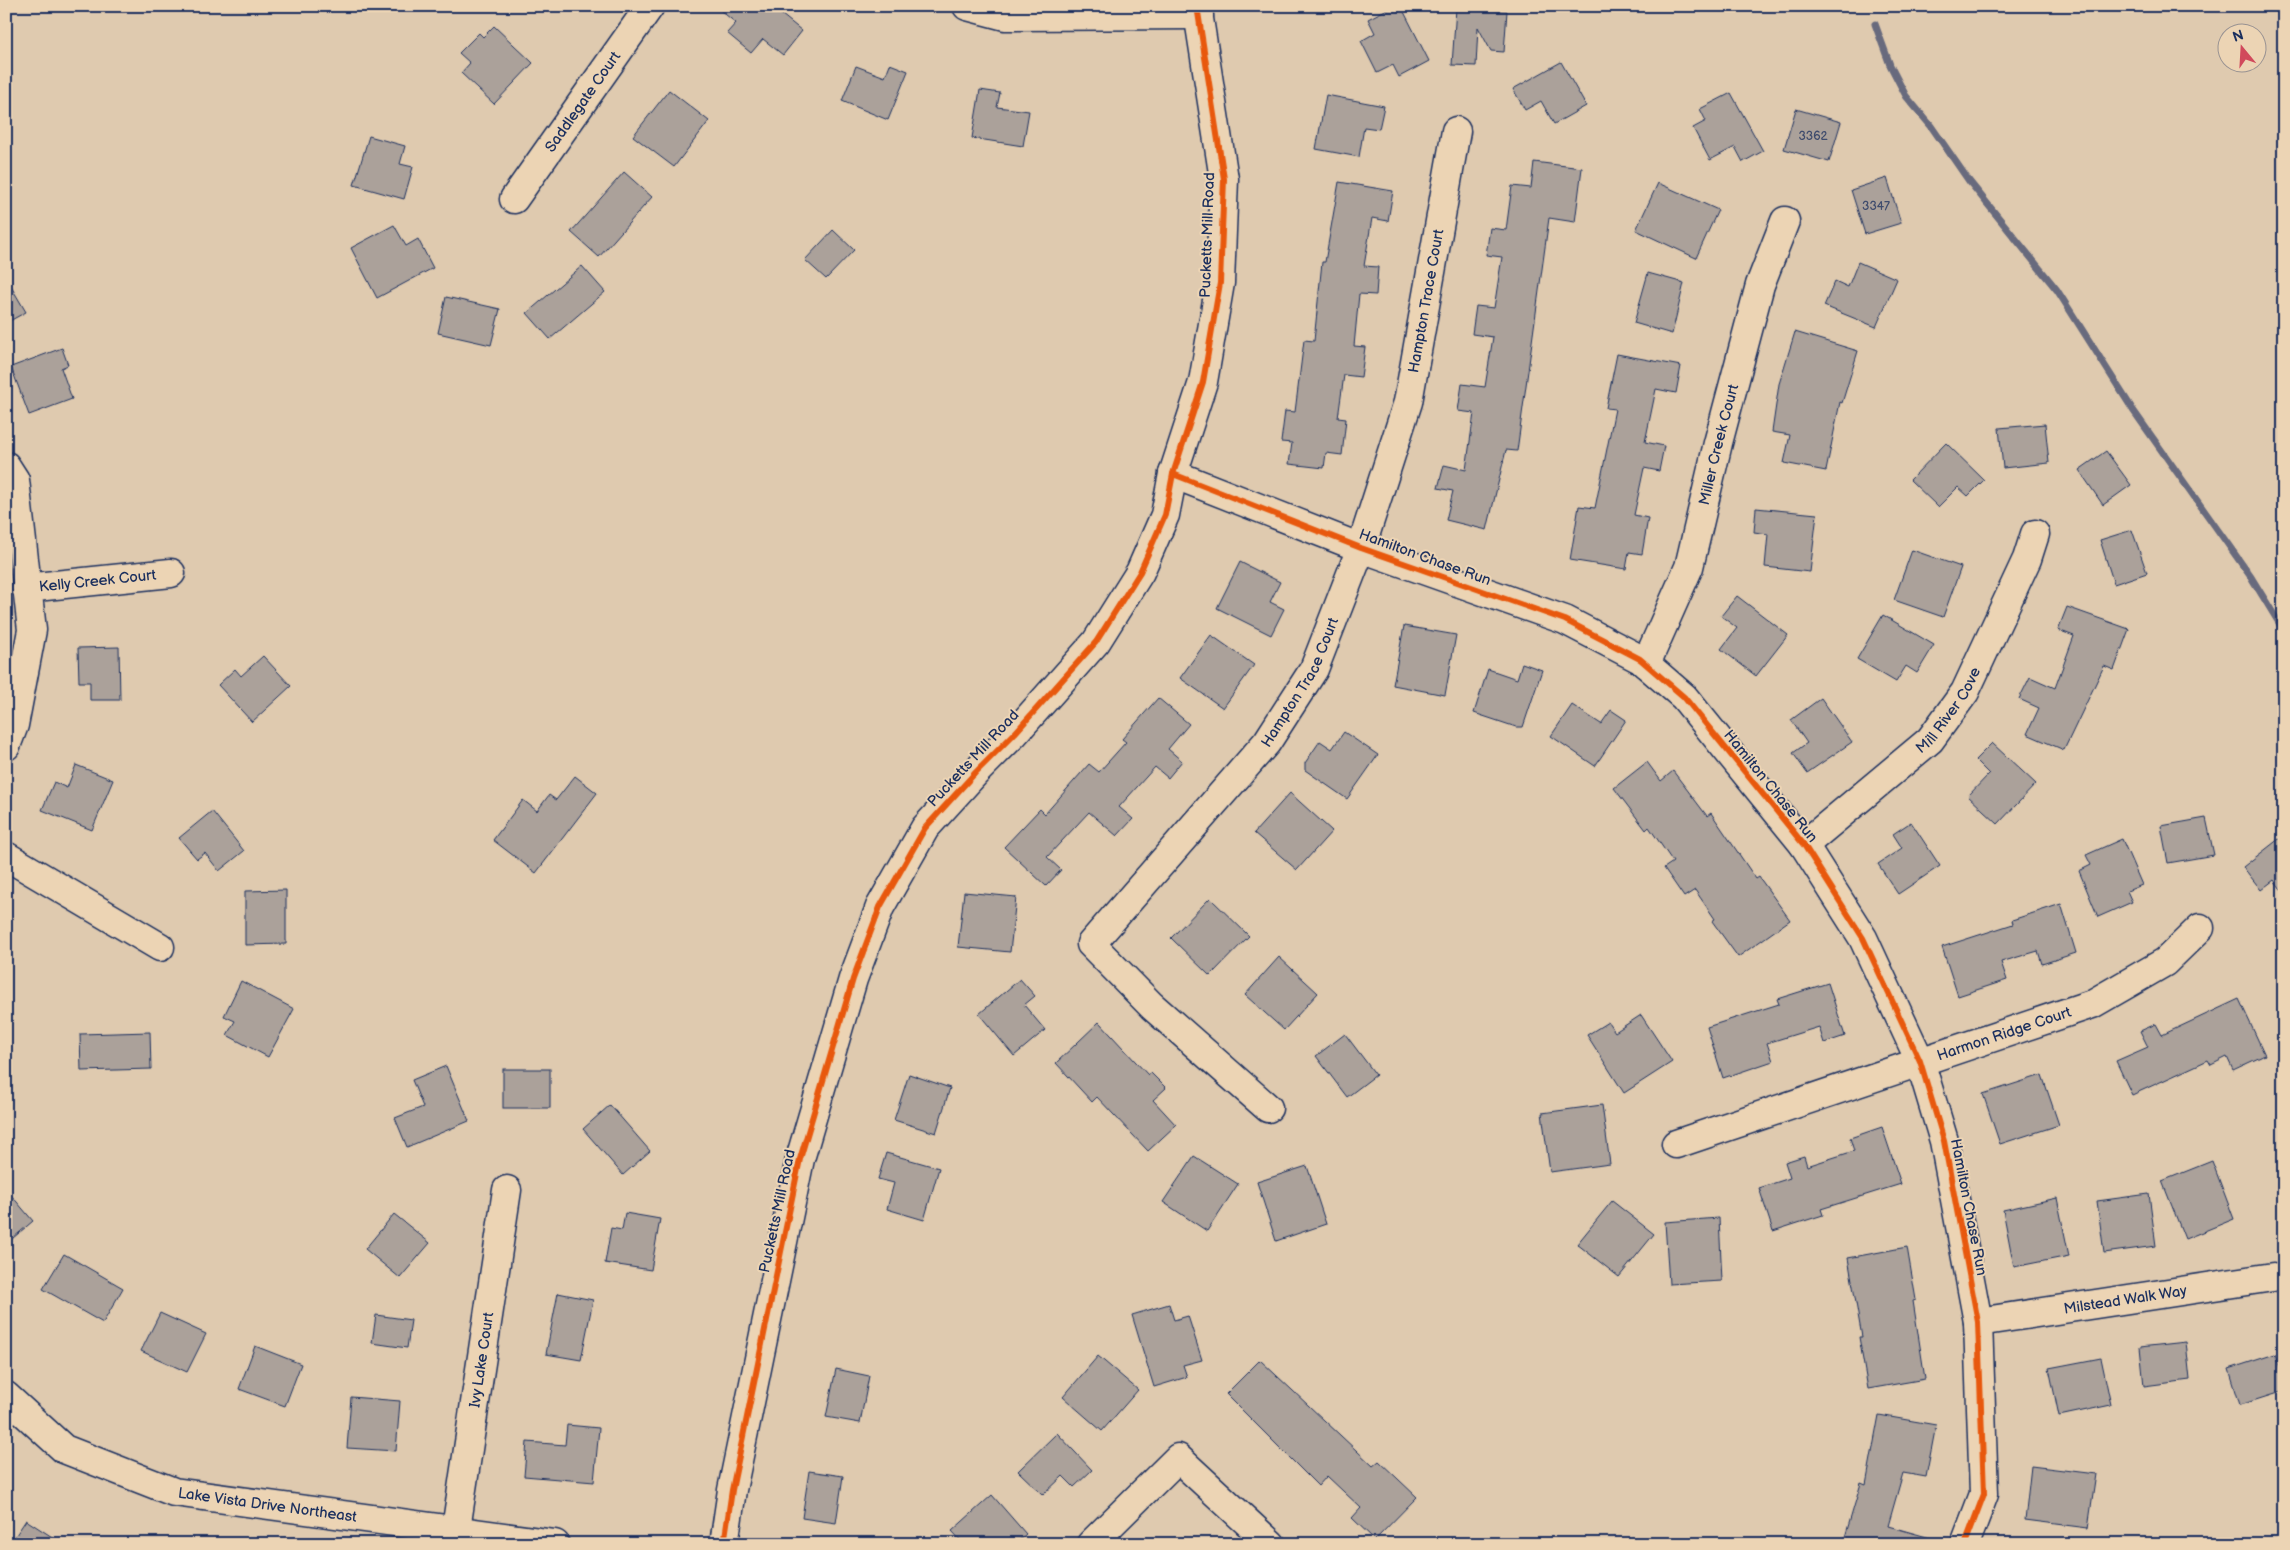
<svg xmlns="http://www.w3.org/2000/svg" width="2290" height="1550" font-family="'Balsamiq Sans',sans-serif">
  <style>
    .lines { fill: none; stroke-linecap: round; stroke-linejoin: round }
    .stream { stroke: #676a7d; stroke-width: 7 }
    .building { fill: #aba19a; stroke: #1b2f5e }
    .minor-casing { stroke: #1b2f5e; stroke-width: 31 }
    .minor { stroke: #ecd4b4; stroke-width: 28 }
    .cycleway-casing { stroke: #ecd4b4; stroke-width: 9 }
    .cycleway { stroke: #e8590c; stroke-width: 6 }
    .labels { text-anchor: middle; stroke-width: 4; stroke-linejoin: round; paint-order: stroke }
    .number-label { font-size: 12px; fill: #3f4c6d }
    .street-label { font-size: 15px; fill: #1b2f5e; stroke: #ecd4b4 }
  </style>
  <rect width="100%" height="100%" fill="#dfcaaf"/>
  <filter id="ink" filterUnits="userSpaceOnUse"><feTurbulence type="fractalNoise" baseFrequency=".02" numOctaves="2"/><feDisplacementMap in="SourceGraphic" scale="10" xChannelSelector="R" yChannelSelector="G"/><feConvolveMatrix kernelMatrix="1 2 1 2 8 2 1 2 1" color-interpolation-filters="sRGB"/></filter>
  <g filter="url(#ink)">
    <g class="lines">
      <!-- stream -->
      <polyline class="stream" points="1875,24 1890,65 1906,96 1931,126 1969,181 2057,290 2133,410 2251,577 2284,631"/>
    </g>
    <!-- building -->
    <g class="building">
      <polygon points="715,6 771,6 802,31 783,55 763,39 751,53 727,33 736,23"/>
      <polygon points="1393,6 1401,6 1429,61 1399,77 1393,65 1377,73 1361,41 1375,33 1368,19"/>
      <polygon points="1456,8 1507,11 1504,52 1491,51 1478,27 1476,66 1452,65"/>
      <polygon points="494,26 533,63 494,104 461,73 470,63 459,53 479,33 483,37"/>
      <polygon points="1561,62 1586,106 1554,124 1541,101 1525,110 1513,89"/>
      <polygon points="890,64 908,71 888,120 842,101 856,66 885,77"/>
      <polygon points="669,90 709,121 674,167 633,136"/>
      <polygon points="980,90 1000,93 997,107 1029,111 1023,146 972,138"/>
      <polygon points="1731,93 1763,151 1743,162 1735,147 1710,160 1693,128 1706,121 1700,109"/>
      <polygon points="1326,95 1384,106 1379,129 1364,127 1359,157 1316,149"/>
      <polygon points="1796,109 1841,122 1829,162 1784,149"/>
      <polygon points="369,136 405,146 400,164 413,167 404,199 354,185"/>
      <polygon points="1534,162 1582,168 1575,222 1549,218 1517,451 1506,450 1487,530 1446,520 1453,491 1438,488 1444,465 1466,470 1474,413 1458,411 1462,384 1485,387 1493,337 1472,334 1476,306 1494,308 1502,257 1486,255 1490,228 1506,230 1512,186 1531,188"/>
      <polygon points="624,172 652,197 599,257 571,232"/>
      <polygon points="1887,178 1901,223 1865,234 1851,190"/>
      <polygon points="1339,182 1393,191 1388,221 1372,218 1364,266 1378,267 1376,295 1359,294 1354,346 1365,347 1361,377 1344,375 1338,418 1346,419 1342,455 1326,453 1324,468 1289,464 1292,443 1281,442 1285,411 1295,412 1304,340 1314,341 1322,262 1325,262"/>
      <polygon points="1658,183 1718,210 1696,258 1636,230"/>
      <polygon points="394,225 406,246 418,239 433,268 377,298 351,248"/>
      <polygon points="833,230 854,250 826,279 805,260"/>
      <polygon points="1858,262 1897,279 1876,327 1824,306 1835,281 1848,287"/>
      <polygon points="582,266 605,292 550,339 527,313"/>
      <polygon points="1648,273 1684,283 1672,334 1634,323"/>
      <polygon points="6,278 26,312 6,323"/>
      <polygon points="446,297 500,309 491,345 438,333"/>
      <polygon points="1795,332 1858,351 1842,403 1840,402 1826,471 1784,463 1790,435 1772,432 1779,384"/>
      <polygon points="62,348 68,365 61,368 72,399 29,415 11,367"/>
      <polygon points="1617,354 1681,366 1676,393 1656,389 1645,442 1664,446 1659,471 1644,468 1634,515 1648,518 1642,554 1629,552 1626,569 1570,560 1579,506 1595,508 1615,409 1606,408"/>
      <polygon points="2045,424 2049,463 2003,468 1999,428"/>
      <polygon points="1946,443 1984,480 1968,496 1958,487 1938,507 1910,480"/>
      <polygon points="2106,451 2131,485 2103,505 2079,470"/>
      <polygon points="1756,508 1817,514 1810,572 1765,567 1768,534 1754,532"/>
      <polygon points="2132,530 2147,573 2114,584 2100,540"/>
      <polygon points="1912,550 1961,567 1943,617 1894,600"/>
      <polygon points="1240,562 1280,582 1270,602 1284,609 1271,635 1217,608"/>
      <polygon points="1737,596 1788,635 1756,676 1721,649 1737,628 1721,616"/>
      <polygon points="2067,607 2129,629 2114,670 2104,666 2064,750 2027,734 2039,708 2019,699 2030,677 2055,688 2074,636 2058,630"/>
      <polygon points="1883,615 1934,645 1917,673 1906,666 1896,682 1857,659"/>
      <polygon points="1404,626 1456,635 1445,695 1393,685"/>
      <polygon points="1211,635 1254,665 1223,708 1180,678"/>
      <polygon points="119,647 120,700 90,700 90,682 79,682 78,648"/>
      <polygon points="263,656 291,686 252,722 218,685 235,669 241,676"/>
      <polygon points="1522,663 1542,670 1523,727 1516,727 1474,713 1488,669 1517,679"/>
      <polygon points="1158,698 1189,724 1168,749 1182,761 1168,778 1155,767 1119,807 1133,819 1117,836 1089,812 1047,857 1061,870 1046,886 1004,847 1040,809 1045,814 1089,764 1099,772 1126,742 1122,739"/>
      <polygon points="1821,698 1852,742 1807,773 1793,753 1807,743 1791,720"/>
      <polygon points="1572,705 1601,724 1611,710 1626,720 1595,766 1551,736"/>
      <polygon points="1344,732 1378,755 1347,799 1305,770 1305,763 1320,741 1332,749"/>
      <polygon points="1992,743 2036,784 1998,824 1968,796 1989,774 1975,760"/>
      <polygon points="1647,762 1661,781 1673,771 1707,816 1711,813 1756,879 1759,877 1790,920 1738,957 1712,921 1715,919 1695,890 1684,897 1664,868 1673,862 1649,827 1646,830 1614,788"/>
      <polygon points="76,765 113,780 92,830 42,810 54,782 67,788"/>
      <polygon points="575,776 597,793 536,873 493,840 523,800 537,811 549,795 556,800"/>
      <polygon points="1290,793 1332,831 1297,870 1254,833"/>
      <polygon points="212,811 244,851 219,871 205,853 197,859 179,838"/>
      <polygon points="2206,818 2214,855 2168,863 2161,826"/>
      <polygon points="1911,822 1940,866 1898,894 1878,864 1902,848 1893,834"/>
      <polygon points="2284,835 2284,893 2274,880 2261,890 2243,867"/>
      <polygon points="2122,839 2142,885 2127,891 2132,902 2098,917 2079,871 2091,865 2086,855"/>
      <polygon points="286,890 286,944 245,945 245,891"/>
      <polygon points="964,892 1016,897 1010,952 958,947"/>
      <polygon points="1210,898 1249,936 1210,976 1171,938"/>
      <polygon points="2061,904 2076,953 2042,964 2038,951 2001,962 2007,980 1958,996 1942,947 2013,924 2012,920"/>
      <polygon points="1279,957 1318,993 1284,1030 1245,995"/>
      <polygon points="1020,979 1035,996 1024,1005 1045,1030 1014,1056 979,1014"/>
      <polygon points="241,981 294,1009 268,1057 227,1035 235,1021 224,1016"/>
      <polygon points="1828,983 1845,1036 1824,1043 1819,1027 1767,1043 1773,1061 1723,1078 1707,1027 1779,1004 1777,999"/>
      <polygon points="2239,999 2265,1055 2233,1070 2227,1057 2211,1065 2208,1060 2132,1095 2116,1061 2148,1047 2140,1031 2156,1024 2162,1035"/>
      <polygon points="1641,1015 1672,1062 1624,1093 1587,1035 1608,1022 1615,1032"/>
      <polygon points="1099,1022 1148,1075 1151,1073 1166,1088 1153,1100 1176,1125 1148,1151 1097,1097 1092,1102 1056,1063"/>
      <polygon points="150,1032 151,1069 81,1071 80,1034"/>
      <polygon points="1345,1034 1376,1075 1347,1097 1316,1056"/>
      <polygon points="446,1066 469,1121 407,1147 395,1118 423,1107 412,1080"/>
      <rect x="503" y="1069" width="47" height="39"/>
      <polygon points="909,1074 950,1088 936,1133 894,1120"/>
      <polygon points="2042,1075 2059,1125 2000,1144 1983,1094"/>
      <polygon points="610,1105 650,1151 623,1175 583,1129"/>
      <polygon points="1602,1105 1610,1164 1550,1172 1542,1113"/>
      <polygon points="1882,1127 1901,1184 1821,1209 1823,1215 1773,1231 1759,1188 1790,1178 1785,1162 1804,1156 1807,1166 1854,1151 1850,1138"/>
      <polygon points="886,1153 939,1168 924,1220 887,1209 894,1183 878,1179"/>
      <polygon points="1194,1156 1238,1184 1207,1231 1163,1202"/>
      <polygon points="2212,1161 2234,1219 2185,1239 2162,1181"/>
      <polygon points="1307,1166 1326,1224 1276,1241 1257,1182"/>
      <polygon points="6,1189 33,1221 6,1244"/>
      <polygon points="2149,1194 2156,1246 2104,1253 2097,1201"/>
      <polygon points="2057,1198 2069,1256 2014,1267 2003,1210"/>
      <polygon points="1612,1201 1654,1234 1619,1277 1577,1244"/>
      <polygon points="625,1213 660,1219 651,1270 605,1263 611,1228 622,1230"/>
      <polygon points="394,1214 430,1243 400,1278 365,1249"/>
      <polygon points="1719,1218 1722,1281 1669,1284 1665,1222"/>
      <polygon points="1907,1247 1916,1300 1913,1301 1925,1379 1868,1389 1859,1337 1862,1337 1848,1258"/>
      <polygon points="64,1254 123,1288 103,1323 43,1289"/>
      <polygon points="558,1293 593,1300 581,1360 546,1354"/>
      <polygon points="1169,1304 1174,1320 1188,1316 1202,1360 1183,1365 1187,1377 1154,1387 1132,1315"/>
      <polygon points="160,1313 206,1334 187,1372 141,1351"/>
      <polygon points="376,1315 411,1320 407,1348 372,1343"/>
      <polygon points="2186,1342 2190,1380 2144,1386 2140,1347"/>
      <polygon points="255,1346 301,1364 285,1406 239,1389"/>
      <polygon points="2275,1354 2284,1380 2284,1391 2240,1405 2229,1369"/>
      <polygon points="1098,1356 1138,1390 1102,1431 1063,1397"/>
      <polygon points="2101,1358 2111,1405 2059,1416 2049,1368"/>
      <polygon points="1260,1360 1373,1466 1379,1461 1417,1497 1375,1540 1352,1518 1361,1508 1327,1476 1318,1486 1226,1394"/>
      <polygon points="836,1369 869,1376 860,1423 826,1417"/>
      <polygon points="351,1397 400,1401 396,1451 347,1448"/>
      <polygon points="1879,1415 1936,1425 1926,1477 1903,1473 1888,1526 1934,1539 1933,1544 1843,1544 1861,1483 1866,1485"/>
      <polygon points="567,1425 599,1428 594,1482 524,1476 527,1442 565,1445"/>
      <polygon points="1057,1433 1092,1470 1074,1487 1063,1476 1043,1495 1018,1471"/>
      <polygon points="2031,1466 2096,1474 2088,1528 2025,1520"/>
      <polygon points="809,1471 843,1476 836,1523 802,1518"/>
      <polygon points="992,1495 1026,1534 1015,1544 964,1544 952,1531"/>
      <polygon points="26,1520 63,1544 10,1544"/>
    </g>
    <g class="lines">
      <!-- minor casing -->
      <g class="minor-casing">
        <g id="minor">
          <polyline points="967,6 1005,16 1199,15"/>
          <path id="s1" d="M 514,199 L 650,6"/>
          <polyline points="6,466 15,480 32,630 14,725 6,746"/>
          <polyline points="1173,474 1361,548 1565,620 1640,659 1684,697 1804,845 1863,938 1920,1061 1944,1141 1978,1322 1984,1494 1965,1544"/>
          <path id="s2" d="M 26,588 L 171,573"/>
          <path id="s3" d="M 1646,664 L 1689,567 L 1718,443 L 1760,285 L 1785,221"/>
          <path id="s4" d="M 1804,845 L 1930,740 L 1965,692 L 2027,559 L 2035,534"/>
          <polyline points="6,856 160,947"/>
          <path id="s5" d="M 1268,1108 L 1152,1006 L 1091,944 L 1267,742 L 1314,669 L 1361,548 L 1408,402 L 1456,131"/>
          <path id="s6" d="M 1676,1144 L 2092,1004 L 2165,962 L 2200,928"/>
          <path id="s7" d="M 1978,1322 L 2273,1277"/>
          <path id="s8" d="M 6,1396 L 64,1449 L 174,1492 L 555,1544"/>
          <path id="s9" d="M 456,1529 L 507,1190"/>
          <polyline points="724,1544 732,1490 800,1159 853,979 880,907 925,828 976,772 1015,733 1096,642 1140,572 1165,515 1173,474 1203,382 1220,283 1224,179 1197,6"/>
          <polyline points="1091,1544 1178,1458 1271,1544"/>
        </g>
      </g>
      <!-- minor -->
      <use href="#minor" class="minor"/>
      <!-- cycleway casing -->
      <g class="cycleway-casing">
        <g id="cycleway">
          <polyline points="1173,474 1361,548 1565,620 1640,659 1684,697 1804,845 1863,938 1920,1061 1944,1141 1978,1322 1984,1494 1965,1544"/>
          <polyline points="724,1544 732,1490 800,1159 853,979 880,907 925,828 976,772 1015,733 1096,642 1140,572 1165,515 1173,474 1203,382 1220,283 1224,179 1197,6"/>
        </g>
      </g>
      <!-- cycleway -->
      <use href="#cycleway" class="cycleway"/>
    </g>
  </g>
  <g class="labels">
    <!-- number labels -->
    <g class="number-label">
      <text x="1813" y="140">3362</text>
      <text x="1876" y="210">3347</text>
    </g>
    <!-- street labels -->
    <g class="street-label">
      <text dy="5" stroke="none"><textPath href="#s1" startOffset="119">Saddlegate Court</textPath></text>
      <text transform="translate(1207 235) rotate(-88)" y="5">Pucketts Mill Road</text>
      <text dy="5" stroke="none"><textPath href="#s5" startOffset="982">Hampton Trace Court</textPath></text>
      <text dy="5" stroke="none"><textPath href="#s3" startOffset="232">Miller Creek Court</textPath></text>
      <text transform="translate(1425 557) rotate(20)" y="5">Hamilton Chase Run</text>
      <text dy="5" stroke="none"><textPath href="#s2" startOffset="72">Kelly Creek Court</textPath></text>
      <text dy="5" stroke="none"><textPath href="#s5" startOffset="578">Hampton Trace Court</textPath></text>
      <text dy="5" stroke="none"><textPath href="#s4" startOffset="199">Mill River Cove</textPath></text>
      <text transform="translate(973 758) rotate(-47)" y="5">Pucketts Mill Road</text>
      <text transform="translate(1771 786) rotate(51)" y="5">Hamilton Chase Run</text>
      <text dy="5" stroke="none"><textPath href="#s6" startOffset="346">Harmon Ridge Court</textPath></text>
      <text transform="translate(1969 1207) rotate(79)" y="5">Hamilton Chase Run</text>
      <text transform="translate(777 1211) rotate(-78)" y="5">Pucketts Mill Road</text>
      <text dy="5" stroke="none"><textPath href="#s7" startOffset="149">Milstead Walk Way</textPath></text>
      <text dy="5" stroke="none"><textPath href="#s9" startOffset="171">Ivy Lake Court</textPath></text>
      <text dy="5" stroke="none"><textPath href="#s8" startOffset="291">Lake Vista Drive Northeast</textPath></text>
    </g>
  </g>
  <!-- margin -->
  <rect width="2290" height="1550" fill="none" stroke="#ecd4b4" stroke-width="25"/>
  <rect x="12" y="12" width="2265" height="1525" fill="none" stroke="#1b2f5e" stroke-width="2" filter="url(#ink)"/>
  <!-- north arrow -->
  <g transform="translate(2242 48) rotate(342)"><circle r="24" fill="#ecd4b4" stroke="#989292"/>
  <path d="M0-4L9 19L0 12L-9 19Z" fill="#d1495b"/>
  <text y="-8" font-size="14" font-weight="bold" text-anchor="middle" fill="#1b2f5e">N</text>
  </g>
</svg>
